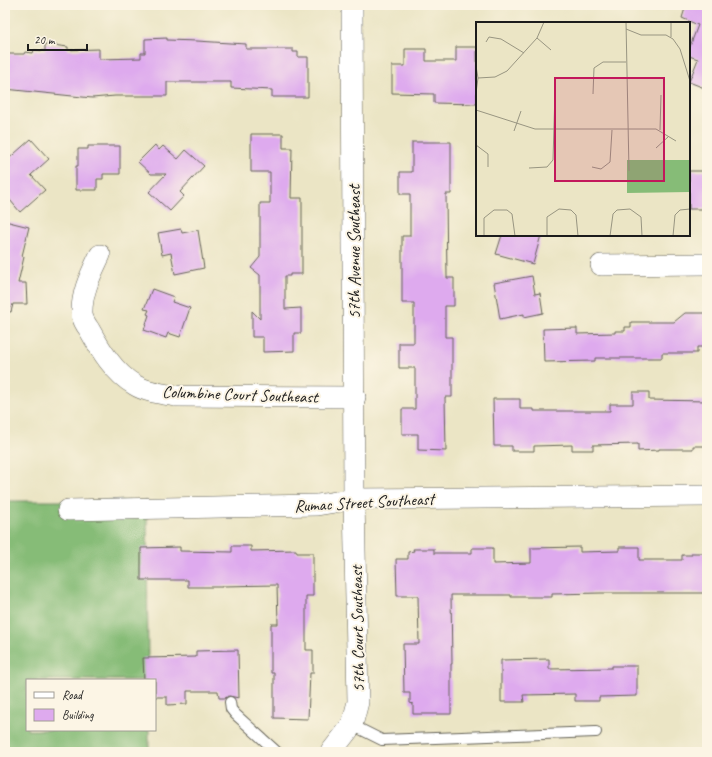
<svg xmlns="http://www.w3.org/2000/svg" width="712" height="757" font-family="Caveat,sans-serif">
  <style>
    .forest { fill: #86bc77; stroke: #516c4a }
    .building { fill: #deaaee }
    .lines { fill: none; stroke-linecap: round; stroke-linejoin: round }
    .lane-casing { stroke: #646257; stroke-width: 12 }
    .street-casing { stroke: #646257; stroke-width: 22 }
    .lane { stroke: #fff; stroke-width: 10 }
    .street { stroke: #fff; stroke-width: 21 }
    .labels { text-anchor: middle; stroke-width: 4; stroke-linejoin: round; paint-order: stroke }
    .street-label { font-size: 17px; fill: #1c1c1c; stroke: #fcf5e5 }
    .inset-road { fill: none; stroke: #989581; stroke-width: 1 }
    .view { fill: #c2185b; fill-opacity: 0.15; stroke: #c2185b; stroke-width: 2 }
    .inset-edge { fill: none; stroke: #1c1c1c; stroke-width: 2 }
  </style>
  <rect width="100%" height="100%" fill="#fcf5e5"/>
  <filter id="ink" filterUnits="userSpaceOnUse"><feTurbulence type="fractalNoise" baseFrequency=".025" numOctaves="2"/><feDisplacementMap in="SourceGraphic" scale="8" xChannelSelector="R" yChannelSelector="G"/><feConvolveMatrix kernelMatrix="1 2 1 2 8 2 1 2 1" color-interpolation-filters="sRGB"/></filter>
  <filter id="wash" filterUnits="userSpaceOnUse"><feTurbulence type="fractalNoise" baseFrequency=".012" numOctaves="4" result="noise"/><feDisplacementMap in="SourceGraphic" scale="16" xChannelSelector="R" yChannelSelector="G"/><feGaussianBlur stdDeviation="0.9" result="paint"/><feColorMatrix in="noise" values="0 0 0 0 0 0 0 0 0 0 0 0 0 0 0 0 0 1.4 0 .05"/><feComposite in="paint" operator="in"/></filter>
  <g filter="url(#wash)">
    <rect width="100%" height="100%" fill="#ebe5c5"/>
    <!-- forest -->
    <polygon class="forest" points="5,501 147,501 148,680 27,680 27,730 149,730 149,752 5,752"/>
    <g id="blocks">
      <!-- building -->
      <g class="building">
        <polygon points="686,5 707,5 707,89 689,82 698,59 689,56 689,49 698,25 682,18"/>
        <polygon points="167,38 167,40 197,41 246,44 246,49 293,49 293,52 298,52 298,57 308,57 308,97 272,97 272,90 231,88 231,82 167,82 167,96 115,96 92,98 5,89 5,54 24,54 25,52 33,53 34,50 45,51 45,44 68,47 68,50 99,49 99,59 141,58 141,53 145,53 145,39"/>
        <polygon points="456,47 477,47 477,104 434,103 434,94 392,93 392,66 405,66 405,49 426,49 426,61 456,61"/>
        <polygon points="251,134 283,134 283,148 292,148 291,198 302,198 302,274 290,274 290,276 285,276 285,309 301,308 301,333 294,333 294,351 263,352 263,337 252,337 252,311 260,319 260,275 251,268 260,257 260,203 270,203 270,172 251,172"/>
        <polygon points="31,139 49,159 31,175 45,190 20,212 5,194 5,162"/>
        <polygon points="412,142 451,142 451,194 446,194 447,278 454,278 454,306 445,306 445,337 452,337 452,397 445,397 446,451 418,450 418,434 402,434 402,409 415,409 415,368 399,368 399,343 414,343 414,303 402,303 402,236 410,236 410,194 400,194 400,172 412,172"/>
        <polygon points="155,145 159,150 163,146 178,159 186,150 204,166 180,192 184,196 170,211 149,192 166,174 151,174 138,162"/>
        <polygon points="88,146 120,146 120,174 103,174 103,179 97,179 97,190 76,190 76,166 78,166 78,149 88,149"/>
        <rect x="689" y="171" width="18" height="38"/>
        <polygon points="5,221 29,227 22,256 24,257 18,283 26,283 27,304 13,304 11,312 5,311"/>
        <polygon points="181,229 182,233 198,230 204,268 175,274 171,253 162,255 158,233"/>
        <polygon points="502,235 541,235 533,264 496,254"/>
        <polygon points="532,276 535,294 540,293 543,313 524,317 524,314 500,319 494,283"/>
        <polygon points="152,289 174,297 172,302 190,308 180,337 168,333 166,338 144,330 149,315 147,314 149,310 144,309"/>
        <polygon points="685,313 707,313 707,347 697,347 697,353 662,353 662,358 595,358 595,361 544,362 543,329 577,328 577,334 615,333 615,331 625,331 625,327 631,327 631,322 674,322"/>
        <polygon points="633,392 649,392 649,400 707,401 707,446 693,446 693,449 659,449 659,450 638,451 638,444 593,445 593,450 572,450 572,445 534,446 534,451 512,451 512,446 494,446 493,399 520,399 520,409 534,409 534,411 610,411 610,404 633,404"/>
        <polygon points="232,546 251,546 251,551 296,550 297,553 313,553 313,596 306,596 306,650 313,650 313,673 310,673 308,719 274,718 274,673 271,673 271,624 278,624 277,585 223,586 223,587 188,587 188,580 141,580 141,548 180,547 180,551 232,552"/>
        <polygon points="580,547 580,552 619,551 619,547 639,547 639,560 682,560 682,555 692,555 692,553 707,553 707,593 601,593 552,594 552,597 511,597 511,595 451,595 452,664 451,664 451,714 413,714 413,704 410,703 410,693 404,693 403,644 419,644 418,596 397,596 396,559 408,559 408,552 414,551 413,549 434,549 434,553 472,553 472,548 493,548 493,564 531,563 531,548"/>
        <polygon points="238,650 239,698 229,696 225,698 219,698 218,691 187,691 187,704 167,705 167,697 155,697 155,680 144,680 143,658 196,657 196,651"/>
        <polygon points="549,659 549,669 612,668 612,666 637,666 637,696 599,697 599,701 575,701 575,694 523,695 524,702 501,702 501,660"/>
      </g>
    </g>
  </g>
  <g filter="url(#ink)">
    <use href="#blocks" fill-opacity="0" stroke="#646257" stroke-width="1"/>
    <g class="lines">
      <!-- lane casing -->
      <g class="lane-casing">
        <g id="lane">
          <polyline points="230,702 231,709 235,714 277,752"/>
          <polyline points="352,725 382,740 596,732"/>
        </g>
      </g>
      <!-- street casing -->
      <g class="street-casing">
        <g id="street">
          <path d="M 100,255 C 91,274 81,293 82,315 C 83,320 86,325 89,329 C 100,349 114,373 135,385 C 146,392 163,394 176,396 L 355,397"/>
          <polyline points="601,265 707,264"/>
          <polyline points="68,510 317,505 354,499 707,496"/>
          <polyline points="331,752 352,725 358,702 354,499 352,5"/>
        </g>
      </g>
      <!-- lane -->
      <use href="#lane" class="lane"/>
      <!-- street -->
      <use href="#street" class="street"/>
    </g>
  </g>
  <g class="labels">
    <!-- street labels -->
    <g class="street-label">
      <text transform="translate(354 252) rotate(-90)" y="6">57th Avenue Southeast</text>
      <text transform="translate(240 394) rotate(2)" y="6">Columbine Court Southeast</text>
      <text transform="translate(364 502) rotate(-3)" y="6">Rumac Street Southeast</text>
      <text transform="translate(357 629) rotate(-91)" y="6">57th Court Southeast</text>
    </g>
  </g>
  <!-- overview -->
  <g transform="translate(476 22)">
    <rect width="214" height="214" fill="#ebe5c5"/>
    <path d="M 151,138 L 214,138 L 214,170 L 151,171 Z" fill="#86bc77"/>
    <path class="inset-road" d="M 150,0 L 153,149M 195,0 L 195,15M 150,7 L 165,13 L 190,13 L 197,17 L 204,27 L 214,59M 61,16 L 75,28M 10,20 L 13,15 L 25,17 L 48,31M 0,44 L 2,56 L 0,71M 2,56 L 19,55 L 31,49 L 61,16 L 68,0M 117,72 L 118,46 L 127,40 L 150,40M 0,88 L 59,107 L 180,107 L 200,119M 184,108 L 185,73M 38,109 L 45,89M 0,123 L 12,132 L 12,145M 180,126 L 192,115M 116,145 L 125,147 L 134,140 L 136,108M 53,146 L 71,145 L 77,138 L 79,69M 8,214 L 8,196 L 18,188 L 31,188 L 36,192 L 39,214M 71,214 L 71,195 L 83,187 L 95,188 L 100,193 L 102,214M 134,214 L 137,192 L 141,188 L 154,187 L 165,195 L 166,214M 197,214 L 199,193 L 204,188 L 214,187"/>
    <path class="view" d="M 79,56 L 188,56 L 188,159 L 79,159 Z"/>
    <rect width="214" height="214" class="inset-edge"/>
  </g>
  <!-- margin -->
  <rect width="712" height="757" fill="none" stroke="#fcf5e5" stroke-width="20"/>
  <!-- legend -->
  <rect x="26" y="679" width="130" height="52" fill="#fcf5e5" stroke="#a29e95"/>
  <rect x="34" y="692" width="20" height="6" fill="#ffffff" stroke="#a29e95"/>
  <text x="62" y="699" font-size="12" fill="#1c1c1c">Road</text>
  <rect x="34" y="709" width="20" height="12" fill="#deaaee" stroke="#a29e95"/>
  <text x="62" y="719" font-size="12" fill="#1c1c1c">Building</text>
  <!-- scale -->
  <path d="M28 44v6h59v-6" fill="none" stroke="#1c1c1c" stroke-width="2"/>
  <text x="34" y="44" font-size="12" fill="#1c1c1c" stroke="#fcf5e5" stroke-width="3" paint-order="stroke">20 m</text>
</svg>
